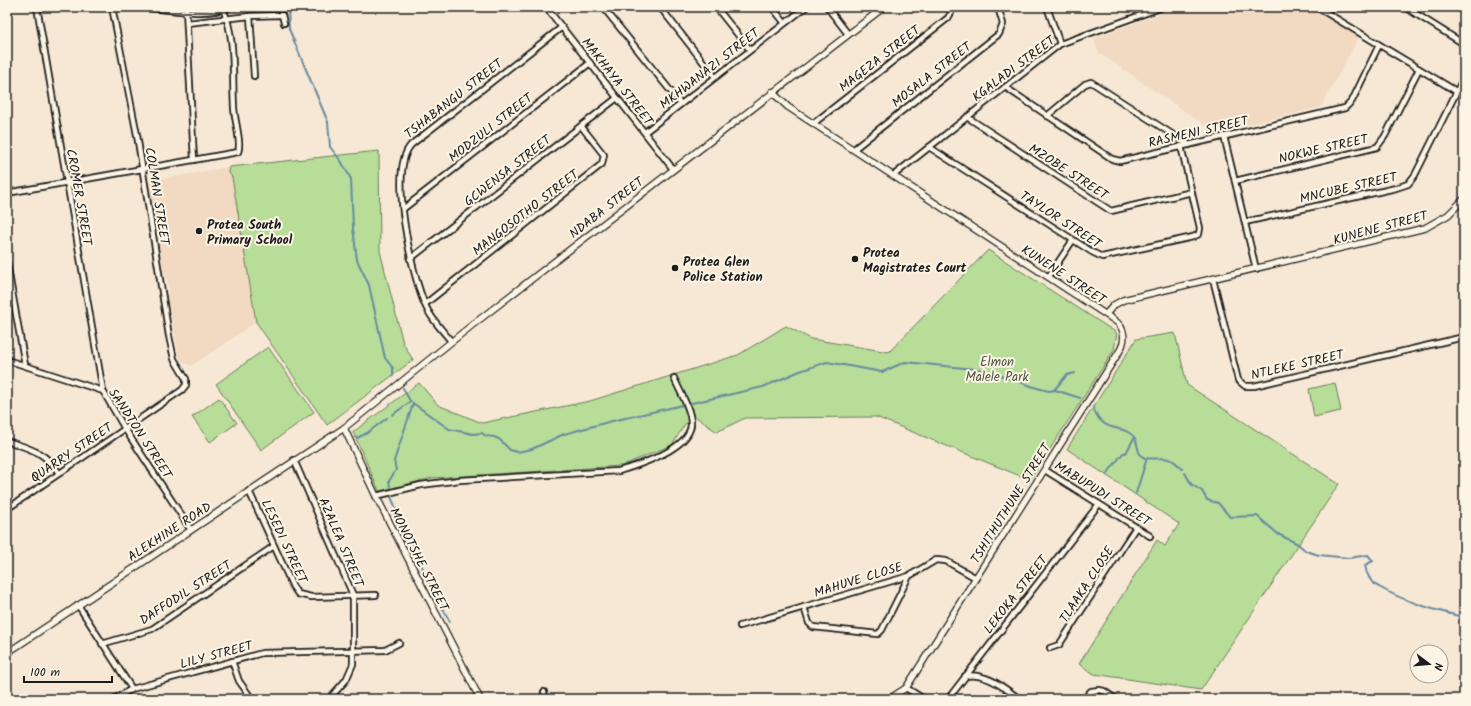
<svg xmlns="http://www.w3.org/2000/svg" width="1471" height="706" font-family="Kalam,sans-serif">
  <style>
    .built { fill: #f1d9c2 }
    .green { fill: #b7dd99; stroke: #6a7c5a }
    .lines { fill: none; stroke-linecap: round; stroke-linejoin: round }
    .stream { stroke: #678ba1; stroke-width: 2 }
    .minor-casing { stroke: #1c1c1c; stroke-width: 8 }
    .tertiary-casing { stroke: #1c1c1c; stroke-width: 8 }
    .minor { stroke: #fcf5e5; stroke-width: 4.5 }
    .tertiary { stroke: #fcf5e5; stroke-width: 5.5 }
    .poi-dot { fill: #1c1c1c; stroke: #fcf5e5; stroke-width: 1.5 }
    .labels { text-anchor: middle; stroke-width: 4; stroke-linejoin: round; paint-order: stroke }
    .street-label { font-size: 13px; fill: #1c1c1c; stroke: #fcf5e5 }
    .poi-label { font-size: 13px; font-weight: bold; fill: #1c1c1c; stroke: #fcf5e5; text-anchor: start }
    .park-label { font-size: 13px; fill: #4a5642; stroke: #fcf5e5 }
  </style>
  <rect width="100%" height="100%" fill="#f7e8d5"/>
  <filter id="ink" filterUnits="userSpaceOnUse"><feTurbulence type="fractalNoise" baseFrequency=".025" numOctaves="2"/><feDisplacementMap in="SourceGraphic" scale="8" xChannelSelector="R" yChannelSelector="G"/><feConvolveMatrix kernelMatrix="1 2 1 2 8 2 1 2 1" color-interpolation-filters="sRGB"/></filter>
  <g filter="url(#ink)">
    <!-- built -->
    <g class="built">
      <polygon points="1179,7 1308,7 1360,35 1321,107 1215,132 1098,52 1094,38"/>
      <polygon points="229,167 228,172 232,176 257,319 256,322 191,366 180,361 167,296 169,291 167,277 164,275 148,187 150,181"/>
    </g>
    <!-- green -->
    <g class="green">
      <polygon points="379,151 380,251 403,343 413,360 327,425 256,322 232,177 228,172 229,167"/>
      <polygon points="988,250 1117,333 1114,350 1030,480 876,417 745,418 717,432 696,417 685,424 672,445 621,466 432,478 379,491 353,432 419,383 438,405 482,423 590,401 738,355 786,326 811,339 889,352"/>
      <polygon points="1175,333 1187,385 1339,484 1201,690 1094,674 1079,664 1157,540 1165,546 1179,524 1067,449 1136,339"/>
      <polygon points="268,347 314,412 261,450 216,384"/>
      <polygon points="1335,383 1341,411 1314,417 1309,389"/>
      <polygon points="219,398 237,423 210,442 192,417"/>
    </g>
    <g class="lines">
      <!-- stream -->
      <g class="stream">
        <polyline points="288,7 289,29 328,122 330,147 341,161 351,179 353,228 357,260 369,285 385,358 393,368 393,376"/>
        <polyline points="403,388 410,401 449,429 473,434 482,433 486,436 494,437 499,439 510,450 517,452 532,449 564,434 612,421 763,387 800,371 827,362 882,372 905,362 984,370 1037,388 1049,391 1055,390 1080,398"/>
        <polyline points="1054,390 1067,375 1075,373"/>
        <path d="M 1093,407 C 1103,436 1123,423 1134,437 C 1139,443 1136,455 1145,458 C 1161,461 1168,452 1182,469"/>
        <polyline points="392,415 410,402"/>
        <polyline points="357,438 367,433 387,418"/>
        <path d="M 1185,473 L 1192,485 L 1202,491 L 1207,500 L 1218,503 L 1230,517 L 1257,516 L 1278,534 L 1298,544 L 1306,551 L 1319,555 L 1349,558 L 1368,555 L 1373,561 L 1365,565 C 1366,574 1371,583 1379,587 C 1401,600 1439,612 1464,617"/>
        <polyline points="1107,474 1123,453 1126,453 1134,438"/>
        <polyline points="390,486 389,481 396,470 394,461 413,404"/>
        <polyline points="1136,493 1147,458"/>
        <polyline points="391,497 428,580 450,622"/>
      </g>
      <!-- minor casing -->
      <g class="minor-casing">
        <g id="minor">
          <polyline points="37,7 103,391 125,429 191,530"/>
          <path d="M 140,7 C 165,9 207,17 229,7"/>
          <polyline points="546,7 673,169"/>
          <polyline points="603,7 681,104"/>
          <polyline points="660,7 715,77"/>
          <polyline points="716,7 750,50"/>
          <polyline points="772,7 784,22"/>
          <polyline points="827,7 848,34"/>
          <polyline points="1047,7 1060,44"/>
          <polyline points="1317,7 1464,96"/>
          <polyline points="1405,7 1464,44"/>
          <polyline points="186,10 194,160"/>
          <polyline points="250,16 279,15 282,15 284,23"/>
          <polyline points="187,23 250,16 254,76"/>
          <polyline points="1005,87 1112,159 1120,161 1345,108 1352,101 1379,45"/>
          <polyline points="1047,116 1085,84 1091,82 1189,145"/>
          <polyline points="967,117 1111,211 1192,192"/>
          <polyline points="814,123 948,18 951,13 950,7"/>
          <polyline points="645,132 806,7"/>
          <polyline points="1224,136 1256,269"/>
          <polyline points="929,147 1092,252 1102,257 1193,237 1199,234 1200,228 1181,146"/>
          <polyline points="854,149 999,34 1003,24 998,7"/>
          <polyline points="894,175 1060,44 1163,7"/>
          <polyline points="1235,181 1377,147 1385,136 1419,69"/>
          <path d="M 7,193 L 238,152 C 242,143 234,118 234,107 C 232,76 236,37 223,9"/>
          <polyline points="403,209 590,63"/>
          <polyline points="1245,222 1396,188 1408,184 1415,175 1464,77"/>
          <polyline points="410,259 617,98"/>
          <polyline points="7,263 25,365"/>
          <polyline points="1049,276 1073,240"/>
          <polyline points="1213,279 1238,380 1245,386 1254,386 1464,337"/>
          <polyline points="425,304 602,164 604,155 581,126"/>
          <path d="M 451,341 C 442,330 432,320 426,307 C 412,277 387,167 412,144 L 562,27"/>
          <polyline points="7,360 103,391"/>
          <path d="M 7,441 C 31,449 45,452 59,473"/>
          <polyline points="294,460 353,595 353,664 346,680 329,699"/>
          <polyline points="1045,470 1150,536"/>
          <polyline points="249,491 293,587 298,594 311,597 376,595"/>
          <path d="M 376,496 L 421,485 L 460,480 L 619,471 C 639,465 690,449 691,424 C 691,409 680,392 674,378"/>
          <polyline points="7,509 182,390 186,385 186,379 174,359 169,336 137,135 112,7"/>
          <polyline points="78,605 132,689"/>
          <polyline points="804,607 809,623 813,627 878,634 882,630 909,576"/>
          <polyline points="740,626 909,576 936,560 946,561 976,578"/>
          <polyline points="102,644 152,629 274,546"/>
          <polyline points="1050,648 1059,645 1136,527"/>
          <polyline points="232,661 239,681 252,699"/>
          <path d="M 965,676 C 986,672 1004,688 1020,699"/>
          <polyline points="906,688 924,699"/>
          <polyline points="544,692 545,699"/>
          <polyline points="114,699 132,689 262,653 385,650 399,643"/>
          <polyline points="948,699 1099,504"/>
          <polyline points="1084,699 1091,691 1099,690 1104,691 1116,699"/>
        </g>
      </g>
      <!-- tertiary casing -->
      <g class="tertiary-casing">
        <g id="tertiary">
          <path d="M 772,92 L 788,107 L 1114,320 C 1126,328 1126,341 1119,352 L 906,688 L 889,699"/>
          <polyline points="1106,314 1114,305 1123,300 1425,228 1448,215 1464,199"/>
          <polyline points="344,428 376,496 480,699"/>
          <polyline points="7,653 344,428 471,326 884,7"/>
        </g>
      </g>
      <!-- minor -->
      <use href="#minor" class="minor"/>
      <!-- tertiary -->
      <use href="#tertiary" class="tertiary"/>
    </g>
  </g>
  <!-- markers -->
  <g class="poi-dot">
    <circle cx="199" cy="231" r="4"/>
    <circle cx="855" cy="259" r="4"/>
    <circle cx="675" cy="268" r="4"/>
  </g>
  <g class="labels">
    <!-- street labels -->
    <g class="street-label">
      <text transform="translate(879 58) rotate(-38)" y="5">MAGEZA STREET</text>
      <text transform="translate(709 68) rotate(-38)" y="5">MKHWANAZI STREET</text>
      <text transform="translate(1013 68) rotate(-37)" y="5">KGALADI STREET</text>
      <text transform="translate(931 74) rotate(-38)" y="5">MOSALA STREET</text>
      <text transform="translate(618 81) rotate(52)" y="5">MAKHAYA STREET</text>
      <text transform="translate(453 98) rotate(-38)" y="5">TSHABANGU STREET</text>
      <text transform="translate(490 127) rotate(-38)" y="5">MODZULI STREET</text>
      <text transform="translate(1198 131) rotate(-13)" y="5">RASMENI STREET</text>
      <text transform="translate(1323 148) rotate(-13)" y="5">NOKWE STREET</text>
      <text transform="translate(507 170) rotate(-38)" y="5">GCWENSA STREET</text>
      <text transform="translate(1069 171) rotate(33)" y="5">MZOBE STREET</text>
      <text transform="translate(1348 187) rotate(-13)" y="5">MNCUBE STREET</text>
      <text transform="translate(158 196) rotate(81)" y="5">COLMAN STREET</text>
      <text transform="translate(80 197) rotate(80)" y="5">CROMER STREET</text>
      <text transform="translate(606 207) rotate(-38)" y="5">NDABA STREET</text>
      <text transform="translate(525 212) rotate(-38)" y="5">MANGOSOTHO STREET</text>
      <text transform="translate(1061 219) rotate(33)" y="5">TAYLOR STREET</text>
      <text transform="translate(1380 227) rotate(-15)" y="5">KUNENE STREET</text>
      <text transform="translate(1064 274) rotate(33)" y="5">KUNENE STREET</text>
      <text transform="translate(1297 364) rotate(-13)" y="5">NTLEKE STREET</text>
      <text transform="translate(141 433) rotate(57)" y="5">SANDTON STREET</text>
      <text transform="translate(71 452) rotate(-34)" y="5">QUARRY STREET</text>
      <text transform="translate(1103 493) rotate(32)" y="5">MABUPUDI STREET</text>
      <text transform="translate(1010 503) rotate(-58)" y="5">TSHITHUTHUNE STREET</text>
      <text transform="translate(169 531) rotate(-33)" y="5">ALEKHINE ROAD</text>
      <text transform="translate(285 541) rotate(65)" y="5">LESEDI STREET</text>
      <text transform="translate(342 542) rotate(67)" y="5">AZALEA STREET</text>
      <text transform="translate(420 559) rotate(63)" y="5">MONOTSHE STREET</text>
      <text transform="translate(858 579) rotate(-17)" y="5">MAHUVE CLOSE</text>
      <text transform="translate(1086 584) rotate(-57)" y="5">TLAAKA CLOSE</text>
      <text transform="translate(185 592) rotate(-33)" y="5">DAFFODIL STREET</text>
      <text transform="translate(1015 594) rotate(-52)" y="5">LEKOKA STREET</text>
      <text transform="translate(216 654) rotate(-15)" y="5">LILY STREET</text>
    </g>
    <!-- poi labels -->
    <g class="poi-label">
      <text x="207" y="229">Protea South<tspan x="207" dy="15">Primary School</tspan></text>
      <text x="863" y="257">Protea<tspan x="863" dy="15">Magistrates Court</tspan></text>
      <text x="683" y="266">Protea Glen<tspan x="683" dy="15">Police Station</tspan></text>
    </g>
    <!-- park labels -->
    <g class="park-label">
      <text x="997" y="366">Elmon<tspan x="997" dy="15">Malele Park</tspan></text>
    </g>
  </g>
  <!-- margin -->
  <rect width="1471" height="706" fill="none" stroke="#fcf5e5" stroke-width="24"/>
  <rect x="12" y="12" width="1447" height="682" fill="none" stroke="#1c1c1c" stroke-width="1.5" filter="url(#ink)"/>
  <!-- north arrow -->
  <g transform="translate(1429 664) rotate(106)"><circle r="19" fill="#fcf5e5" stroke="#a29e95"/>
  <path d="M0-3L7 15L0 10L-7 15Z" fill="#1c1c1c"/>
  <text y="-6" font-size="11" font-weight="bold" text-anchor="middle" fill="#1c1c1c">N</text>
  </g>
  <!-- scale -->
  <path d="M24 676v6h88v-6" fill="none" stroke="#1c1c1c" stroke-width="2"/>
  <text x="30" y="676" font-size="12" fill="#1c1c1c" stroke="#fcf5e5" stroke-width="3" paint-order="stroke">100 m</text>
</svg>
